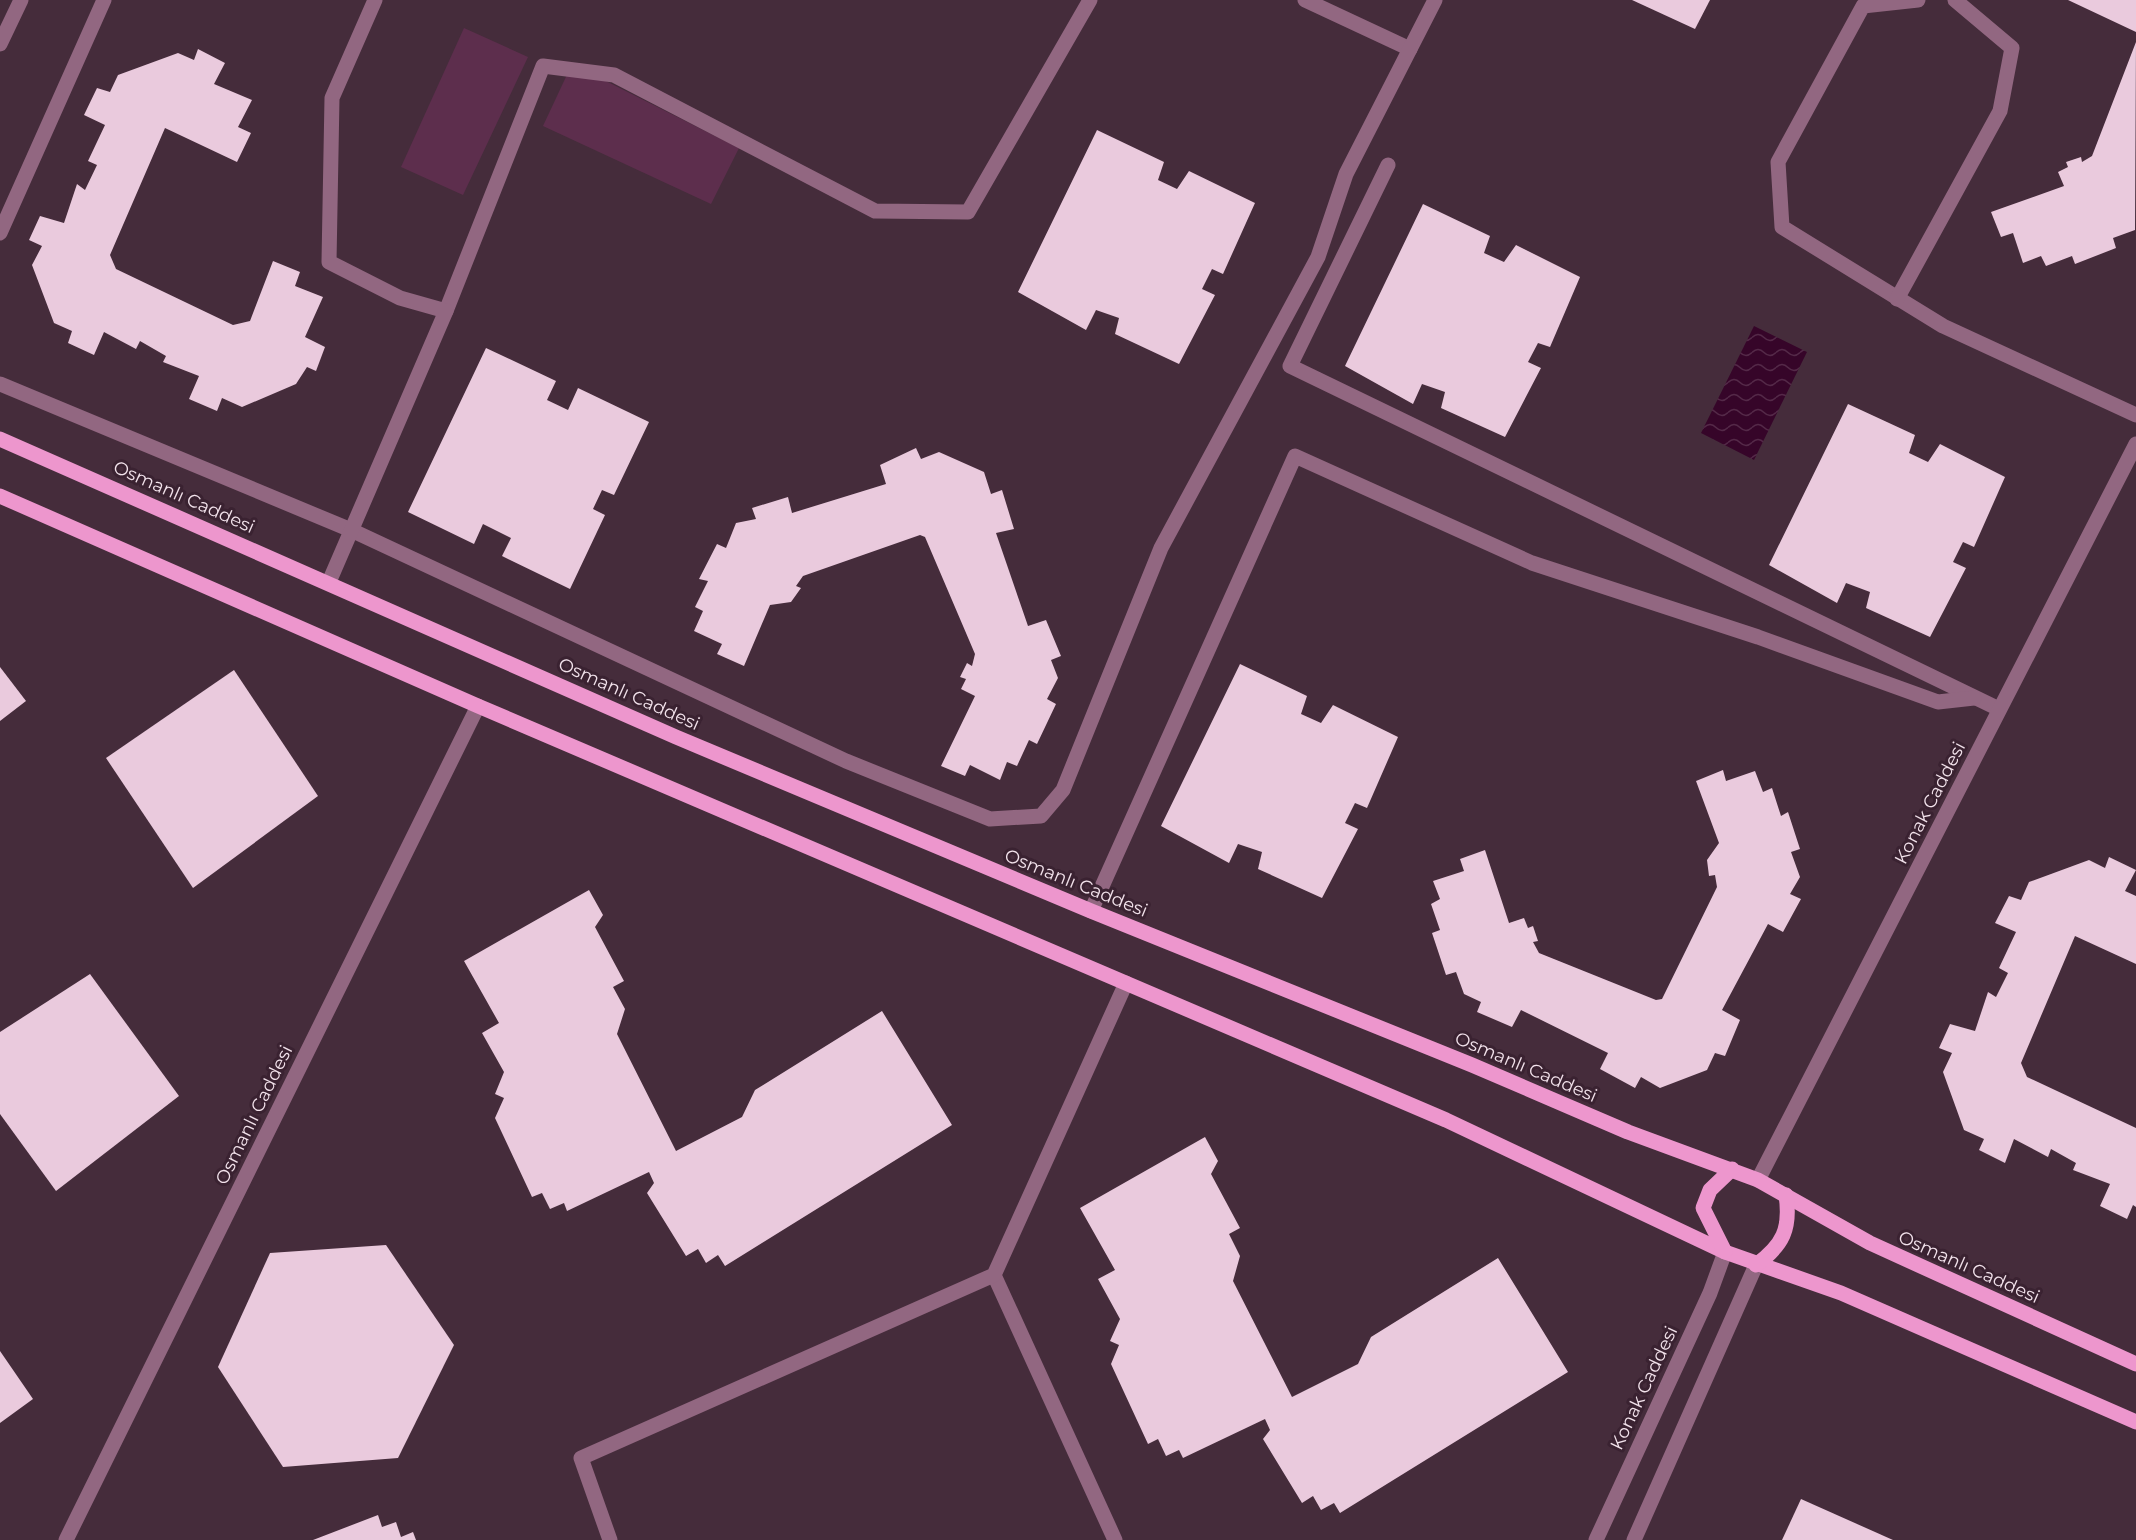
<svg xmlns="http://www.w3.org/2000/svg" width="2136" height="1540" font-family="Montserrat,sans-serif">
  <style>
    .garden { fill: #5d2e4d }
    .water { fill: url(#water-waves) }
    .building { fill: #eacadd }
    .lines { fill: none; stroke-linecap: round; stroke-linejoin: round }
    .minor { stroke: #926781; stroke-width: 15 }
    .major { stroke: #ed96cd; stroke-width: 15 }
    .labels { text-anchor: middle; stroke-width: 6; stroke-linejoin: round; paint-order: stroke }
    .street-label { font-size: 18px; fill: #f2e2eb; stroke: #3a2231 }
  </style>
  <defs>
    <pattern id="water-waves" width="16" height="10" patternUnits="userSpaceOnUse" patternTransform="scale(1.5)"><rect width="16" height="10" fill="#360529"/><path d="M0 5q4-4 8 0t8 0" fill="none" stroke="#542948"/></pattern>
  </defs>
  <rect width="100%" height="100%" fill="#452c3b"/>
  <!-- garden -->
  <g class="garden">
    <polygon points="464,28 528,57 463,195 401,167"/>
    <polygon points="572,64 739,148 711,204 543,126"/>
  </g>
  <!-- water -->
  <polygon class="water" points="1754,326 1807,352 1754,460 1701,433"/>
  <!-- building -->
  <g class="building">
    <polygon points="1632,0 1710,0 1695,29"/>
    <polygon points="2068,0 2136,0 2136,32"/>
    <polygon points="2136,42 2135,230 2113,238 2116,248 2075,264 2072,256 2046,266 2041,256 2023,263 2013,233 2001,237 1991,212 2064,186 2058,172 2068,167 2066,162 2081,157 2082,162 2092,156"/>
    <polygon points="198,49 225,63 214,84 252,100 238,127 251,133 237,162 165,128 110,255 116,269 233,325 250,321 273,261 300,272 295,286 323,297 305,337 325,347 316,371 307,367 296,384 242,407 222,398 217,411 189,399 199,376 163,362 166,356 140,341 136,349 104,332 94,355 68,343 72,331 54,323 32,265 42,246 29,240 40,216 64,223 77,184 85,190 97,165 88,161 105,125 84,115 97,88 110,92 118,75 178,53 194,60"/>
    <polygon points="1097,130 1164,162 1158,180 1177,189 1189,171 1255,203 1223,274 1212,269 1202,289 1215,295 1179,364 1115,334 1119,318 1096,310 1086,330 1018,292"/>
    <polygon points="1423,204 1490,236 1484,253 1504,262 1516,245 1580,277 1550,347 1538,343 1528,362 1541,368 1505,437 1441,408 1445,392 1422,384 1413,404 1345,366"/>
    <polygon points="486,348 556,381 547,400 568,410 578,388 649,422 614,495 602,490 593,509 605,515 570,589 502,556 511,538 483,524 474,544 408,512"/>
    <polygon points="1848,404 1915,435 1909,453 1928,462 1940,444 2005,477 1974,547 1963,542 1953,562 1966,568 1930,637 1866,608 1870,592 1846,583 1837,603 1769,565"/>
    <polygon points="916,448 921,459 939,452 984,472 991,494 1002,490 1014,529 996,533 1028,626 1046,620 1061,656 1051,660 1058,678 1047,699 1056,704 1037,744 1029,740 1017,766 1007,762 1000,780 970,765 965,776 941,766 975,696 961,689 966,679 960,677 967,663 972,666 975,654 925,537 920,535 803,576 796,586 801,588 791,602 770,605 744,666 717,654 722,644 694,631 703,611 695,607 708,581 699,579 717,544 726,548 736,523 756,519 752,508 788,497 792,513 886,484 880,465"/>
    <polygon points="1240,664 1307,696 1301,714 1321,723 1333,705 1398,737 1367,808 1355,803 1345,823 1358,829 1322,898 1258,869 1262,852 1238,844 1229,863 1161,826"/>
    <polygon points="0,667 26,701 0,721"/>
    <polygon points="234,670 318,796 193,888 106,758"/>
    <polygon points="1723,770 1726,781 1755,771 1763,792 1772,788 1781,816 1788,812 1800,849 1791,852 1800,877 1790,894 1801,899 1783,932 1768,924 1722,1010 1740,1020 1725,1056 1715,1053 1707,1070 1660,1088 1641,1077 1635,1088 1600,1069 1608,1053 1521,1010 1512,1027 1477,1012 1481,1002 1464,994 1456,972 1446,975 1432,933 1440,930 1431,904 1440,899 1433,881 1464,871 1460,859 1485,850 1509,923 1524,918 1528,928 1533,926 1538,941 1533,942 1539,953 1656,1000 1662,999 1717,887 1715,875 1709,876 1707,860 1719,843 1696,781"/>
    <polygon points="2109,857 2136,870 2125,891 2136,896 2136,964 2075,936 2021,1063 2027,1077 2136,1128 2136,1207 2133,1205 2127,1219 2100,1206 2110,1184 2073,1170 2076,1163 2051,1149 2048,1157 2014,1139 2005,1163 1979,1150 1984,1139 1964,1130 1943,1072 1952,1053 1939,1048 1950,1024 1975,1031 1988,992 1996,997 2008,973 1999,968 2016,932 1995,923 2009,896 2021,900 2029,882 2089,860 2105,868"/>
    <polygon points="589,890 603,915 595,927 624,981 613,987 625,1009 617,1034 676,1151 742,1117 755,1090 882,1011 952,1125 725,1266 718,1255 706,1263 698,1249 686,1256 647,1193 654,1183 649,1172 567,1211 564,1203 550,1209 542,1193 532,1197 495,1118 504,1098 495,1094 504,1072 482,1033 499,1023 464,961"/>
    <polygon points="90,974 179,1096 56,1191 0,1114 0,1032"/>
    <polygon points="1205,1137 1218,1161 1211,1174 1240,1228 1229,1234 1240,1256 1233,1281 1292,1397 1358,1364 1371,1337 1498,1258 1568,1372 1340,1513 1334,1503 1321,1510 1313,1496 1302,1503 1263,1439 1270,1430 1265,1419 1183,1458 1179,1450 1166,1456 1158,1439 1148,1444 1111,1364 1119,1345 1110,1341 1120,1319 1098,1279 1115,1270 1080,1208"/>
    <polygon points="386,1245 454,1345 398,1458 283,1467 218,1367 270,1253"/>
    <polygon points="0,1351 33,1399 0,1423"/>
    <polygon points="1801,1499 1893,1540 1782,1540"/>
    <polygon points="378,1515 382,1527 396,1522 401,1537 413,1532 416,1540 313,1540"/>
  </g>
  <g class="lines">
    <!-- minor -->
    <g class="minor">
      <polyline points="1305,0 1410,49"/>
      <polyline points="1918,0 1863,6 1778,162 1782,227 1943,326 2136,415"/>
      <polyline points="0,44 21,0"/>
      <polyline points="1388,165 1290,366 1999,709"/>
      <polyline points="0,233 104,0"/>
      <polyline points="1897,299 2000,111 2012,48 1955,0"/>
      <polyline points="446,311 543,66 614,75 875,211 968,212 1090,0"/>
      <polyline points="0,384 351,530 846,761 990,819 1041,816 1063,790 1161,548 1318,257 1346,174 1435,0"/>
      <polyline points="329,582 446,311 400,298 329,262 332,98 375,0"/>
      <polyline points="1091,911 1295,456 1532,563 1758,637 1938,702 1974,698"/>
      <polyline points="1758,1180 2136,444"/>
      <polyline points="994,1275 1115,1540"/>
      <polyline points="66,1540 478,706"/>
      <polyline points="610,1540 581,1458 994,1275 1126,983"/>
      <polyline points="1596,1540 1710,1293 1725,1252"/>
      <polyline points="1634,1540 1756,1265"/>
    </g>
    <!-- major -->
    <g class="major">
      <polyline points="0,439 676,737 1091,911 1472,1065 1628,1132 1758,1180 1870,1243 2136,1364"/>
      <polyline points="0,496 478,706 1446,1120 1725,1252 1841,1293 2136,1422"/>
      <polyline points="1725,1252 1703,1208 1710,1190 1732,1169"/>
      <path d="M 1756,1265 C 1783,1245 1791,1229 1786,1195"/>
    </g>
  </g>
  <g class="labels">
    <!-- street labels -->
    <g class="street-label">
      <text transform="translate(184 497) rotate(24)" y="6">Osmanlı Caddesi</text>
      <text transform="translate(629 694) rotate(24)" y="6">Osmanlı Caddesi</text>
      <text transform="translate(1930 803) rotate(-63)" y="6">Konak Caddesi</text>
      <text transform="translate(1076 883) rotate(22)" y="6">Osmanlı Caddesi</text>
      <text transform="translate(1526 1067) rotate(23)" y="6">Osmanlı Caddesi</text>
      <text transform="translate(254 1115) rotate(-64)" y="6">Osmanlı Caddesi</text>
      <text transform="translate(1969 1267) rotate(24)" y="6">Osmanlı Caddesi</text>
      <text transform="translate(1644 1388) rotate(-65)" y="6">Konak Caddesi</text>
    </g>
  </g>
</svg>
